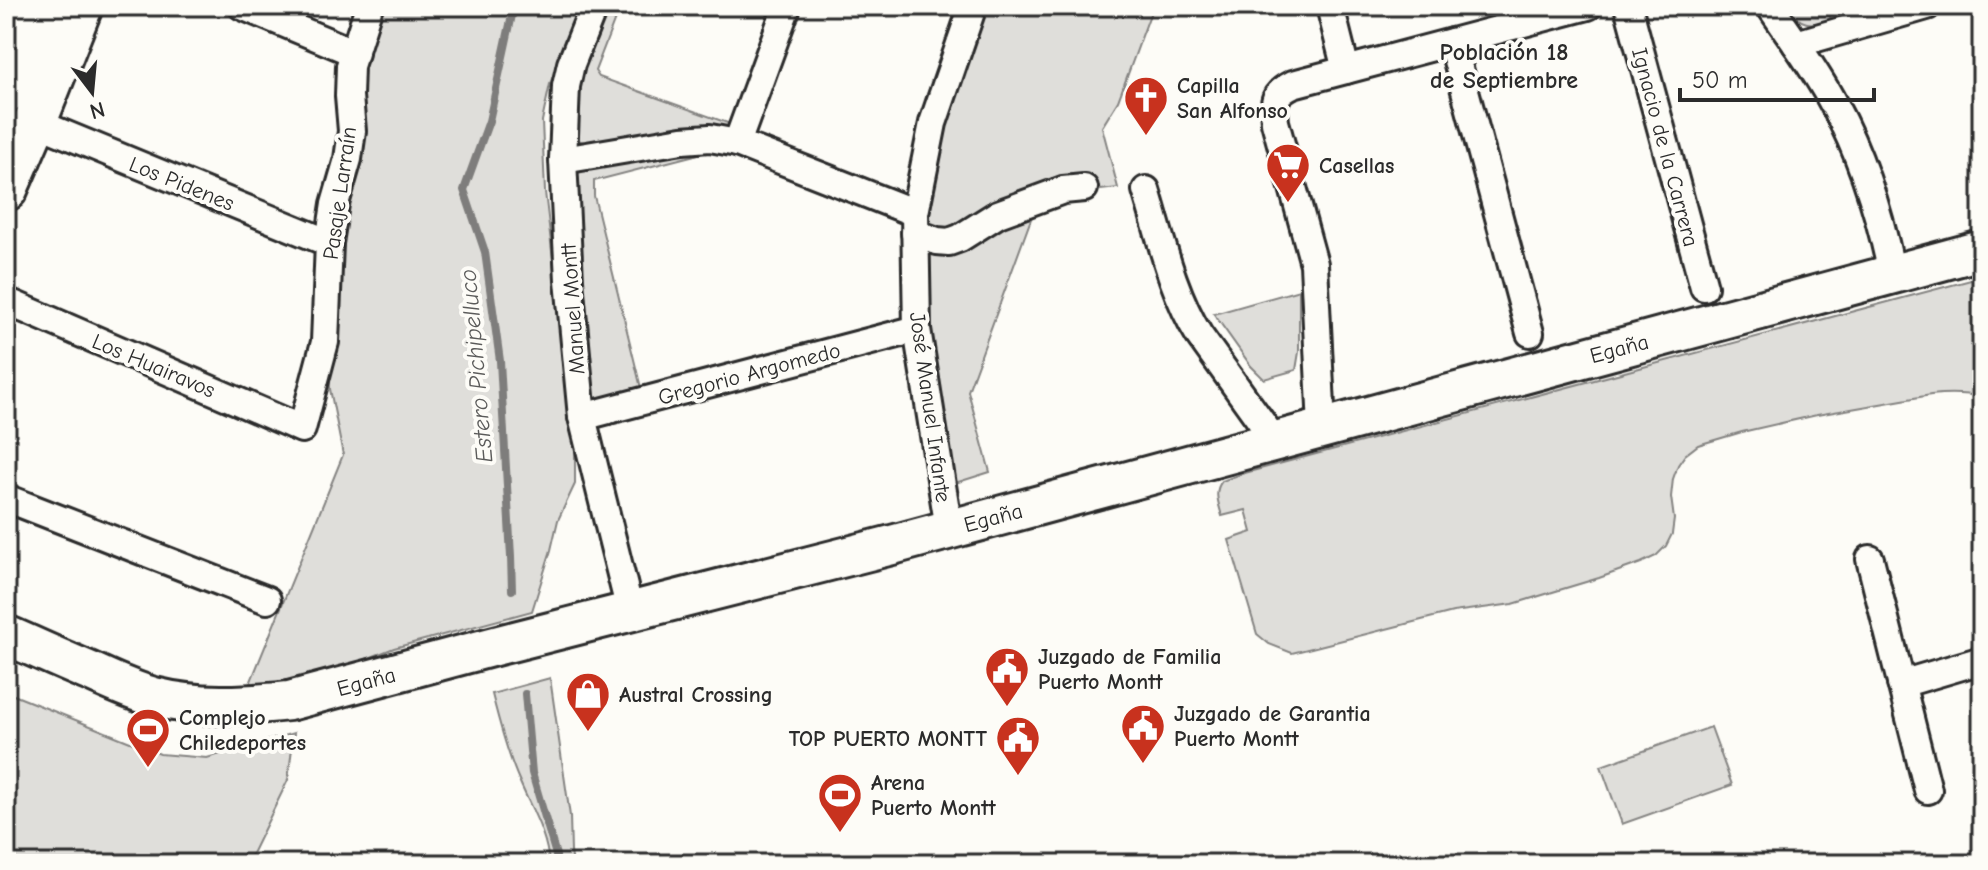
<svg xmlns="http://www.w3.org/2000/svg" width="1988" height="870" font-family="'Comic Neue',sans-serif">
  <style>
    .green { fill: #dfdeda; stroke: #858482; stroke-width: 2 }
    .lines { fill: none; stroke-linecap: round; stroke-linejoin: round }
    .stream { stroke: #7e7d7b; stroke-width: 8 }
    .street-casing { stroke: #2b2b2b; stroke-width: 32 }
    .secondary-casing { stroke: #2b2b2b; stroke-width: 44 }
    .primary-casing { stroke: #2b2b2b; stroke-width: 48 }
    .street { stroke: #fdfcf7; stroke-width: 26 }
    .secondary { stroke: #fdfcf7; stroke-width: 38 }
    .primary { stroke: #fdfcf7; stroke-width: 42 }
    .labels { text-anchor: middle; stroke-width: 8; stroke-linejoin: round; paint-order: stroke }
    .poi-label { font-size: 22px; font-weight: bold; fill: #2b2b2b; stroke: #fdfcf7; text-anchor: start }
    .street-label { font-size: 22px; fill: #2b2b2b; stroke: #fdfcf7 }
    .neighbourhood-label { font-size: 24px; font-weight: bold; fill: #2b2b2b; stroke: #fdfcf7 }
    .water-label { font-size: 24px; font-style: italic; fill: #5b5b5a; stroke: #fdfcf7 }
  </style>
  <rect width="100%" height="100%" fill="#fdfcf7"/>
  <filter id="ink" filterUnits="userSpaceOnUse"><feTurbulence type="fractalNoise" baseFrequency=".0125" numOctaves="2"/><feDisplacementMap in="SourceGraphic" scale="16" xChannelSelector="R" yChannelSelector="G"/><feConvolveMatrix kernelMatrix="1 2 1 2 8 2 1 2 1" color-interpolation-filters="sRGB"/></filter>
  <g filter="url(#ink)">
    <!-- green -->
    <g class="green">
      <polygon points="377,6 579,6 550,84 542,121 545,192 575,446 575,484 558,520 551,550 532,611 394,648 346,667 274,684 249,686 343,455 330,389 329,342 360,67"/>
      <path d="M 607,6 L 620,6 L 595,71 L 599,77 L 736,126 L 728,131 L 594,143 C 583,142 578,143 574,132 L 580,79 Z"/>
      <polygon points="983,6 1153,6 1118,101 1102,127 1118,188 1101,190 1086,185 1039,197 968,391 990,472 949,485 924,311 925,216 950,97"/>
      <path d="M 1787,6 L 1824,6 L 1832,20 C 1810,26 1800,26 1787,6 Z"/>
      <polygon points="692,150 703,153 594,181 594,196 641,388 595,401 573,172 594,165"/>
      <path d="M 1982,277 L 1982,397 C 1964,393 1949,393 1931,395 L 1817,415 L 1742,432 L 1698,445 L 1685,455 L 1678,465 L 1673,479 L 1671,497 L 1674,519 L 1672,534 L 1666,546 L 1656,556 L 1641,563 L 1599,578 L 1513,604 L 1453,612 L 1292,653 L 1269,644 L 1257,634 L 1229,540 L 1252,532 L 1246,510 L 1222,516 C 1219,504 1213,492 1222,481 L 1241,474 Z"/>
      <polygon points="1299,290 1299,352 1296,370 1264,379 1251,366 1214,314"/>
      <path d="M 550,678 L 570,816 L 571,852 L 573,864 L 549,864 C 547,833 530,807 519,780 C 507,753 499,722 492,694 Z"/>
      <polygon points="6,692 160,754 207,758 294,733 288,780 247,864 6,864"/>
      <polygon points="1711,727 1732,785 1622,824 1601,766"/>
    </g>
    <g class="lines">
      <!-- stream -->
      <g class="stream">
        <polyline points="512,590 511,557 500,361 485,252 464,190 489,121 514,6"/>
        <polyline points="525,694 532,773 556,855 556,864"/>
      </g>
      <!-- street casing -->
      <g class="street-casing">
        <g id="street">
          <polyline points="242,6 355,53"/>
          <polyline points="594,6 571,64 566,86 563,160 569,280 582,417 630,611"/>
          <polyline points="1330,6 1346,70"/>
          <polyline points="1628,6 1704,287"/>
          <path d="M 1770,6 C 1792,39 1816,70 1834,105 C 1863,158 1880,215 1892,274"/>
          <polyline points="1452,42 1530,333"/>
          <polyline points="1796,44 1927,6"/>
          <polyline points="35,122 329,243"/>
          <polyline points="737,143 787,6"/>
          <polyline points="563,160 682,140 710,138 737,143 915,213"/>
          <path d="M 1146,190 C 1161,239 1172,291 1199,335 L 1275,441"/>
          <polyline points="915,233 937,241 949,242 960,238 998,214 1063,190 1084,188"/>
          <polyline points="6,301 302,429 325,342 329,243 335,204 348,159 352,131 349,96 350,66 369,6"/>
          <polyline points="582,417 917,329"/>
          <path d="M 1322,428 L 1314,264 L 1275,122 C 1273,101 1274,93 1293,84 L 1588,6"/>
          <polyline points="6,498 267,600"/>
          <polyline points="949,529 917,329 915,213 933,123 973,6"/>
          <polyline points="1870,559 1928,790"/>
          <polyline points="1901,684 1982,660"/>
        </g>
      </g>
      <!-- secondary casing -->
      <g class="secondary-casing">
        <path id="secondary" d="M 6,635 C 34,647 62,660 91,672 C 111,681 132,691 154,697 C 198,708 243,706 289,701 L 495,646 L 892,545 L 1982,250"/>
      </g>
      <!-- primary casing -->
      <g class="primary-casing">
        <g id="primary">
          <polyline points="6,91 39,6"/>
          <polyline points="6,189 35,122 81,6"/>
        </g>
      </g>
      <!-- street -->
      <use href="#street" class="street"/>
      <!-- secondary -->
      <use href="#secondary" class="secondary"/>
      <!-- primary -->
      <use href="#primary" class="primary"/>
    </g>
  </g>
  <!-- icons -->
  <defs>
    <g id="church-pin" transform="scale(2.3)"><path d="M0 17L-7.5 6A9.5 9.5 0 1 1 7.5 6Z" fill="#c8321e" stroke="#fdfcf7"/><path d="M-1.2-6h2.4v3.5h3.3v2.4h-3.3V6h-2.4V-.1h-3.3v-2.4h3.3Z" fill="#fff"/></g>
    <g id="supermarket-pin" transform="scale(2.3)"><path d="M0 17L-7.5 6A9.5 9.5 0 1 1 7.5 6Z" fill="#c8321e" stroke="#fdfcf7"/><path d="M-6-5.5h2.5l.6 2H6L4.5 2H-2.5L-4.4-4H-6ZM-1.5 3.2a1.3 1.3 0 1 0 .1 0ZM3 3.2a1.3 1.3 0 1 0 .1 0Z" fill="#fff"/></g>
    <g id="civic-pin" transform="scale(2.3)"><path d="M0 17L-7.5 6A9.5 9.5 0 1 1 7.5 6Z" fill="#c8321e" stroke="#fdfcf7"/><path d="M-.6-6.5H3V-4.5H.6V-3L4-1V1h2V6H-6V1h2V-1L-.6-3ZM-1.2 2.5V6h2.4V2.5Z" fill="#fff"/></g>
    <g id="shop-pin" transform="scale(2.3)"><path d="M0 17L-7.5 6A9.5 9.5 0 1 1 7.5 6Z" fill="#c8321e" stroke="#fdfcf7"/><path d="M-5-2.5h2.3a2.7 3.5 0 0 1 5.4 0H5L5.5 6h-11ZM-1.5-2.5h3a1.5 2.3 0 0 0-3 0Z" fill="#fff"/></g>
    <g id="stadium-pin" transform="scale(2.3)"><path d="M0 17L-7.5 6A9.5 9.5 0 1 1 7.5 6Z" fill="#c8321e" stroke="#fdfcf7"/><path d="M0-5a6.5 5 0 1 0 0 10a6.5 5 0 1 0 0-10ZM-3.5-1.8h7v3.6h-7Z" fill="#fff"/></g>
  </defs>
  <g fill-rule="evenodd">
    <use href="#church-pin" x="1146" y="98"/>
    <use href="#supermarket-pin" x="1288" y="165"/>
    <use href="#civic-pin" x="1007" y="669"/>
    <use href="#shop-pin" x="588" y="694"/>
    <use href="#civic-pin" x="1143" y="726"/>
    <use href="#stadium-pin" x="148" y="730"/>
    <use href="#civic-pin" x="1018" y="738"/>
    <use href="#stadium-pin" x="840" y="795"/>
  </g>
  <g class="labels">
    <!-- poi labels -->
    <g class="poi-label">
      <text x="1177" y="93">Capilla<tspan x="1177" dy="25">San Alfonso</tspan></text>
      <text x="1319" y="173">Casellas</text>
      <text x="1038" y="664">Juzgado de Familia<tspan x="1038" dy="25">Puerto Montt</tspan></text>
      <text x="619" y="702">Austral Crossing</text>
      <text x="1174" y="721">Juzgado de Garantia<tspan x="1174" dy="25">Puerto Montt</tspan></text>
      <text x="179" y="725">Complejo<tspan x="179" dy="25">Chiledeportes</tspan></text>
      <text x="987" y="746" text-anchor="end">TOP PUERTO MONTT</text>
      <text x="871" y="790">Arena<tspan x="871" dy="25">Puerto Montt</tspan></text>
    </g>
    <!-- street labels -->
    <g class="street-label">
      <text transform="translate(1666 147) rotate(75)" y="8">Ignacio de la Carrera</text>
      <text transform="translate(182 183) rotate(22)" y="8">Los Pidenes</text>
      <text transform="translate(339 193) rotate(-82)" y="8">Pasaje Larraín</text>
      <text transform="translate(572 309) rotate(-94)" y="8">Manuel Montt</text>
      <text transform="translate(1619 348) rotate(-15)" y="8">Egaña</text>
      <text transform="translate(154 365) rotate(23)" y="8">Los Huairavos</text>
      <text transform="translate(749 373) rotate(-15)" y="8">Gregorio Argomedo</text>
      <text transform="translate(931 407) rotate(82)" y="8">José Manuel Infante</text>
      <text transform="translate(993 517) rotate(-15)" y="8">Egaña</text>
      <text transform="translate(366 681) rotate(-15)" y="8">Egaña</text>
    </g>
    <!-- neighbourhood labels -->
    <g class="neighbourhood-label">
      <text x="1504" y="60">Población 18<tspan x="1504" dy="28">de Septiembre</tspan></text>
    </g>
    <!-- water labels -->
    <g class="water-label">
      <text transform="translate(476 366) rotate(-95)" y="8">Estero Pichipelluco</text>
    </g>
  </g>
  <!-- margin -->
  <rect width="1988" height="870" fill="none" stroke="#fdfcf7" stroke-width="32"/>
  <rect x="16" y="16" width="1956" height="838" fill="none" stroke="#2b2b2b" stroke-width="3" filter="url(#ink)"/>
  <!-- north arrow -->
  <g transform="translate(92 92) rotate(164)" stroke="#fdfcf7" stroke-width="6" paint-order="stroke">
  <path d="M0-6L14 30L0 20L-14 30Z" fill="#2b2b2b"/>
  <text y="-12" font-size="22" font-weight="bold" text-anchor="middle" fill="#2b2b2b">N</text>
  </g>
  <!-- scale -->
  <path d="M1680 88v12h194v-12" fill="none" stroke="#2b2b2b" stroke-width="4"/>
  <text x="1692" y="88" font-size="24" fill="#2b2b2b" stroke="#fdfcf7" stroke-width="6" paint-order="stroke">50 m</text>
</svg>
